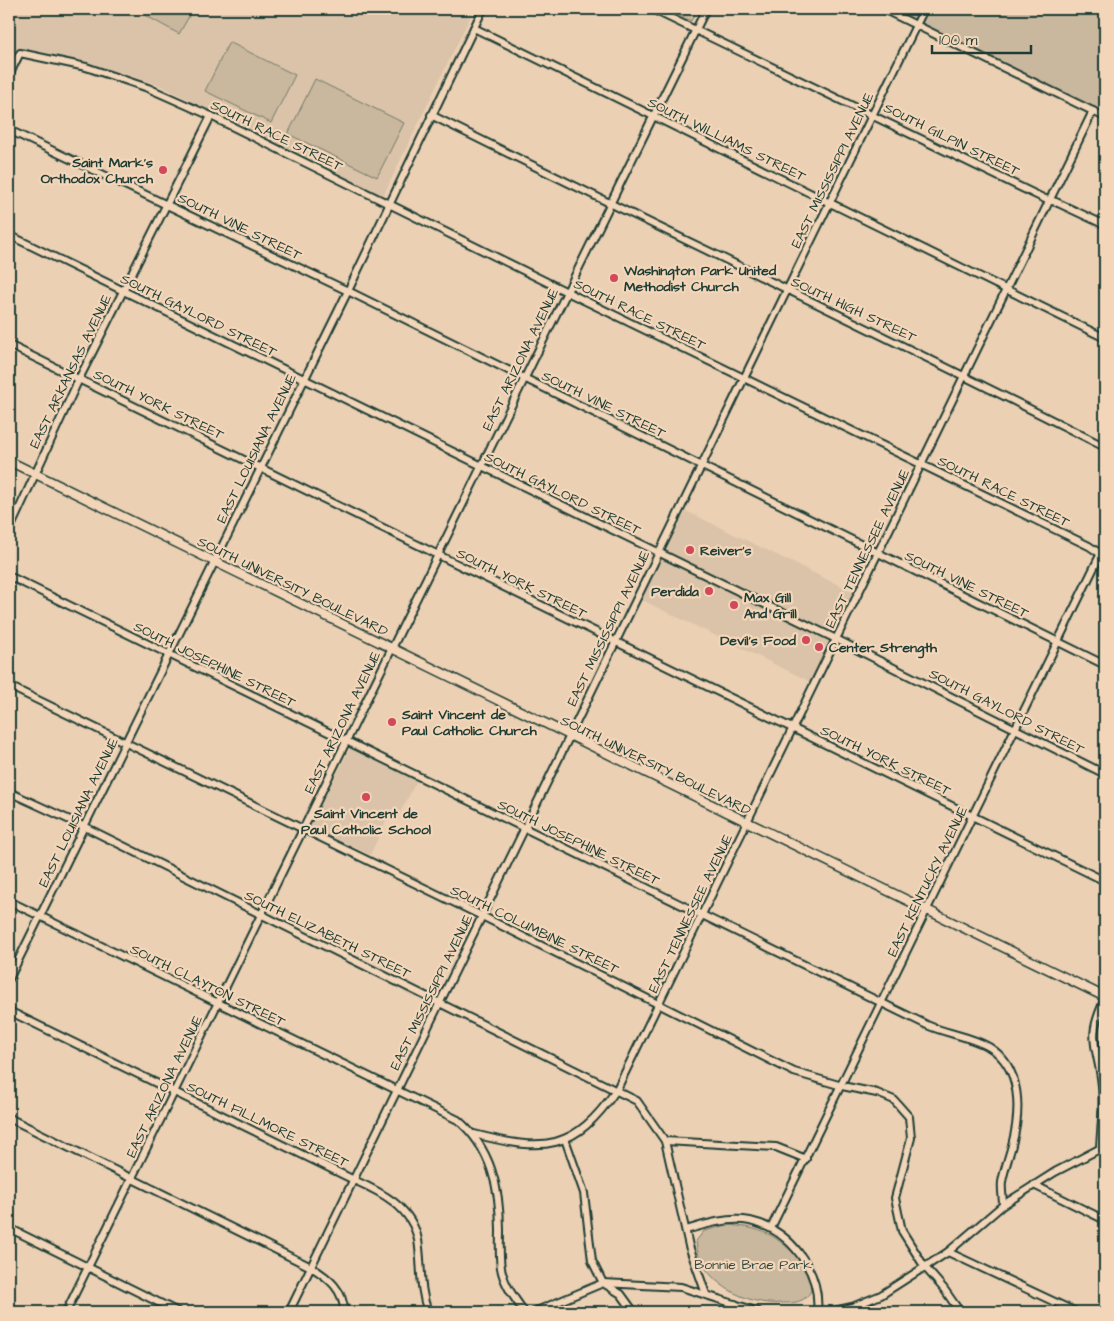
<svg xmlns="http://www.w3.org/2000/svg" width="1114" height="1321" font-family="'Architects Daughter',sans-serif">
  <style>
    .built { fill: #dac3a9 }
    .green { fill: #c9b79e; stroke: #747a69 }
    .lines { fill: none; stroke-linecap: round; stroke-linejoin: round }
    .stream { stroke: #687262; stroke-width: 2 }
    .minor-casing { stroke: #1f3d34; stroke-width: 10 }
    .major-casing { stroke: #1f3d34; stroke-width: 11 }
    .minor { stroke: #f3d6b9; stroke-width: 6 }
    .major { stroke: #f3d6b9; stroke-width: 8 }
    .poi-dot { fill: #d1495b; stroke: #f3d6b9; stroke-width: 2 }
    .labels { text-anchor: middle; stroke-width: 4.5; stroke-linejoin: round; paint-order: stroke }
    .street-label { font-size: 14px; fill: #1f3d34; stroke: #f3d6b9 }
    .poi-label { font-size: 14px; font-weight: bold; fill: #1f3d34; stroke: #f3d6b9; text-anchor: start }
    .park-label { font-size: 14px; fill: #30493f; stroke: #f3d6b9 }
  </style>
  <rect width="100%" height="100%" fill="#ebd0b4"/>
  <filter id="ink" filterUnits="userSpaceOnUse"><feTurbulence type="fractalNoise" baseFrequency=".02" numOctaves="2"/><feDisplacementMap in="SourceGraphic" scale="10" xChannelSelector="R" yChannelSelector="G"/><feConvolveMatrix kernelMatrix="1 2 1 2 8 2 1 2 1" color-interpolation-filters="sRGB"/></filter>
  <g filter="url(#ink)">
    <!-- built -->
    <g class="built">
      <polygon points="9,9 474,9 383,196 159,85 89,63 13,48 9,55"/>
      <polygon points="686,511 855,593 813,683 640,599"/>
      <polygon points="350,748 417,780 397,818 389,815 370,855 313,828 311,825"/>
      <polygon points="1105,1007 1105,1085 1095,1028"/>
    </g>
    <!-- green -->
    <g class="green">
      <polygon points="134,9 193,9 179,34"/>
      <polygon points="665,9 698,9 691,21"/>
      <polygon points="891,9 1105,9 1105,113"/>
      <polygon points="229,42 295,75 271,123 205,91"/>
      <polygon points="315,79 404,123 377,177 288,134"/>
      <path d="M 727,1225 C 742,1226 755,1228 768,1234 C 784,1241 832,1283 802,1300 C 796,1303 789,1303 783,1303 C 747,1307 698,1281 696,1241 L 704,1231 Z"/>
    </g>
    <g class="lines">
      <!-- stream -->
      <polyline class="stream" points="82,14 93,9"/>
      <!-- minor casing -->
      <g class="minor-casing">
        <g id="minor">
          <polyline points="652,9 1045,199 1056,202 1105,225"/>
          <polyline points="883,9 1105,117"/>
          <polyline points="474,28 1105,338"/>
          <polyline points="9,75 20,53 86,67 148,88 211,116 567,292 1089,546 1105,557"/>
          <path d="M 431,115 C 655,227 882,333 1105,447"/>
          <polyline points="9,130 348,291 1105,665"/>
          <polyline points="9,235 836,639 1105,774"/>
          <polyline points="9,345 1105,881"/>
          <polyline points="9,531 79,379 211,116"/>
          <path d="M 9,576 L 927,1025 C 947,1034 970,1036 989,1047 C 1022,1067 1021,1111 1012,1145 C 1009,1157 1004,1170 1002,1182 C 1001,1189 1003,1198 1003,1205"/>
          <polyline points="9,686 482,916 794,1072 842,1086 877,1093 894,1100 909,1117 911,1138 895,1198 902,1231 924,1266 944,1289 960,1312"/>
          <polyline points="9,792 85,827 637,1101 665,1141 689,1246 706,1294"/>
          <path d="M 9,901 L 458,1120 C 491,1148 500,1188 500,1230 C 500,1243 499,1255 501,1268 C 504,1285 515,1298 524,1312"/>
          <polyline points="9,979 348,291 483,9"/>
          <path d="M 9,1011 L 354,1180 C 381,1192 412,1207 418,1240 C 422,1265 419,1288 428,1312"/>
          <path d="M 9,1118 L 311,1267 C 329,1278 344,1290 344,1312"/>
          <path d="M 474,1134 C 544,1152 574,1152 617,1089 L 1093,111"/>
          <polyline points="565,1139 584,1193 592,1261 603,1283 621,1294 634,1312"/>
          <polyline points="665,1141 776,1147 806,1159"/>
          <path d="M 1100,1148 C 1101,1128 1104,1106 1102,1086 C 1098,1044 1085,1041 1105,999"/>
          <polyline points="1034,1185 1105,1220"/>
          <polyline points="9,1228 178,1312"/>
          <polyline points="771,1228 1105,545"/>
          <path d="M 686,1230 C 706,1224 729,1217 750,1221 C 791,1230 821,1272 817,1312"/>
          <polyline points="948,1252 1076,1312"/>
          <polyline points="66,1312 706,9"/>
          <polyline points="289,1312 924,9"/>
          <polyline points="534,1312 603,1283 681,1287 759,1312"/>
          <polyline points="731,1312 735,1304"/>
          <polyline points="829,1312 852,1307 881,1295 948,1252 1003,1205 1055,1172 1105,1146"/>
        </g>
      </g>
      <!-- major casing -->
      <g class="major-casing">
        <polyline id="major" points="9,461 1105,997"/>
      </g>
      <!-- minor -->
      <use href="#minor" class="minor"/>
      <!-- major -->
      <use href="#major" class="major"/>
    </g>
  </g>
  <!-- markers -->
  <g class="poi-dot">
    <circle cx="163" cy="170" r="5"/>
    <circle cx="614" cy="278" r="5"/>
    <circle cx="690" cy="550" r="5"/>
    <circle cx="709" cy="591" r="5"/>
    <circle cx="734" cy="605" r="5"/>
    <circle cx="806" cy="640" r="5"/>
    <circle cx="819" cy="647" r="5"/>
    <circle cx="392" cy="722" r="5"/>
    <circle cx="366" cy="797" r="5"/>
  </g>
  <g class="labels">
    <!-- street labels -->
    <g class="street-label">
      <text transform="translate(277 135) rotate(26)" y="5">SOUTH RACE STREET</text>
      <text transform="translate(727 139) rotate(26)" y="5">SOUTH WILLIAMS STREET</text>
      <text transform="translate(952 139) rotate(26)" y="5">SOUTH GILPIN STREET</text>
      <text transform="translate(832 170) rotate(-64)" y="5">EAST MISSISSIPPI AVENUE</text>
      <text transform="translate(240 226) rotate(26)" y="5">SOUTH VINE STREET</text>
      <text transform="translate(854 309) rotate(25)" y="5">SOUTH HIGH STREET</text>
      <text transform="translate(640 314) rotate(26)" y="5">SOUTH RACE STREET</text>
      <text transform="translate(199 315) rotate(26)" y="5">SOUTH GAYLORD STREET</text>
      <text transform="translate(520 359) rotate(-64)" y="5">EAST ARIZONA AVENUE</text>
      <text transform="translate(70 371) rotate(-64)" y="5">EAST ARKANSAS AVENUE</text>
      <text transform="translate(159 404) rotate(26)" y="5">SOUTH YORK STREET</text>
      <text transform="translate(604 404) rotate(26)" y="5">SOUTH VINE STREET</text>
      <text transform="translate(256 448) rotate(-64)" y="5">EAST LOUISIANA AVENUE</text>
      <text transform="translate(1004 491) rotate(26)" y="5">SOUTH RACE STREET</text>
      <text transform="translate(563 493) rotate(26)" y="5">SOUTH GAYLORD STREET</text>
      <text transform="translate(867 548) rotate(-64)" y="5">EAST TENNESSEE AVENUE</text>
      <text transform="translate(522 583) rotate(26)" y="5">SOUTH YORK STREET</text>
      <text transform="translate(967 584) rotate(26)" y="5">SOUTH VINE STREET</text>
      <text transform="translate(293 586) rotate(26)" y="5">SOUTH UNIVERSITY BOULEVARD</text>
      <text transform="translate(608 628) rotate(-64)" y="5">EAST MISSISSIPPI AVENUE</text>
      <text transform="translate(215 664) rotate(26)" y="5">SOUTH JOSEPHINE STREET</text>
      <text transform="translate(1007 711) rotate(27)" y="5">SOUTH GAYLORD STREET</text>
      <text transform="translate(342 722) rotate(-64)" y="5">EAST ARIZONA AVENUE</text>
      <text transform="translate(886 760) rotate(26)" y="5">SOUTH YORK STREET</text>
      <text transform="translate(656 765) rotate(26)" y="5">SOUTH UNIVERSITY BOULEVARD</text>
      <text transform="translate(78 812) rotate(-64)" y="5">EAST LOUISIANA AVENUE</text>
      <text transform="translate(579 842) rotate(26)" y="5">SOUTH JOSEPHINE STREET</text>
      <text transform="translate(927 881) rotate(-64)" y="5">EAST KENTUCKY AVENUE</text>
      <text transform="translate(690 913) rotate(-64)" y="5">EAST TENNESSEE AVENUE</text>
      <text transform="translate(535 929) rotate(26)" y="5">SOUTH COLUMBINE STREET</text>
      <text transform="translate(328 934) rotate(26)" y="5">SOUTH ELIZABETH STREET</text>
      <text transform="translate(208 985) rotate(26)" y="5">SOUTH CLAYTON STREET</text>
      <text transform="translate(431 992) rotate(-64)" y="5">EAST MISSISSIPPI AVENUE</text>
      <text transform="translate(164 1086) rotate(-64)" y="5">EAST ARIZONA AVENUE</text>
      <text transform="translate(268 1124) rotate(26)" y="5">SOUTH FILLMORE STREET</text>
    </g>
    <!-- poi labels -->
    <g class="poi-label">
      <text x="153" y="167" text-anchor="end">Saint Mark's<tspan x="153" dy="16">Orthodox Church</tspan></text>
      <text x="624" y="275">Washington Park United<tspan x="624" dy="16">Methodist Church</tspan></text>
      <text x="700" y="555">Reiver's</text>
      <text x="699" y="596" text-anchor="end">Perdida</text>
      <text x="744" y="602">Max Gill<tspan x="744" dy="16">And Grill</tspan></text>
      <text x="796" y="645" text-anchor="end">Devil's Food</text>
      <text x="829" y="652">Center Strength</text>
      <text x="402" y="719">Saint Vincent de<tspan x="402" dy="16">Paul Catholic Church</tspan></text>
      <text x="366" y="818" text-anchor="middle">Saint Vincent de<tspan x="366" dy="16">Paul Catholic School</tspan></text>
    </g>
    <!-- park labels -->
    <g class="park-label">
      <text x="753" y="1269">Bonnie Brae Park</text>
    </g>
  </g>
  <!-- margin -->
  <rect width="1114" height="1321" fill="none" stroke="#f3d6b9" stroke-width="30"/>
  <rect x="15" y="15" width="1084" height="1291" fill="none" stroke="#1f3d34" stroke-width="2" filter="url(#ink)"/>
  <!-- scale -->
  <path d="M932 45v8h99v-8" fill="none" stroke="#1f3d34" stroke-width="2.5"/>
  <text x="939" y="45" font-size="15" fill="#1f3d34" stroke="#f3d6b9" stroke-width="4" paint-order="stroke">100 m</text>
</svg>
